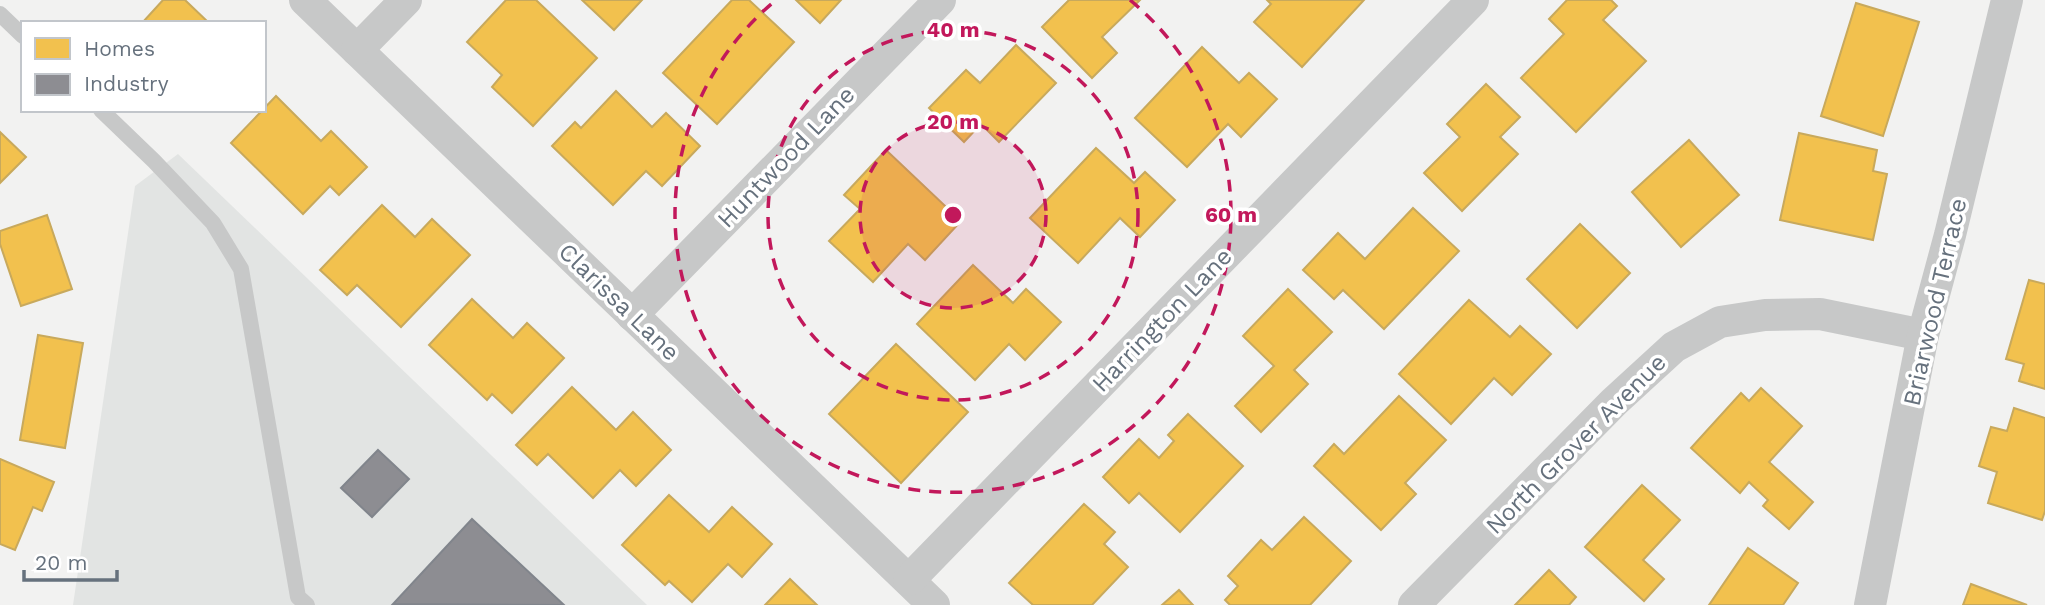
<svg xmlns="http://www.w3.org/2000/svg" width="2045" height="605" font-family="'Work Sans',sans-serif">
  <style>
    .built { fill: #e2e4e3 }
    .homes { fill: #f2c14e; stroke: #c8a95c; stroke-width: 2 }
    .industry { fill: #8d8d92; stroke: #81858c; stroke-width: 2 }
    .lines { fill: none; stroke-linecap: round; stroke-linejoin: round }
    .service { stroke: #c7c8c8; stroke-width: 16 }
    .minor { stroke: #c7c8c8; stroke-width: 32 }
    .ring { fill: none; stroke: #c2185b; stroke-width: 3.5; stroke-dasharray: 12 9 }
    .labels { text-anchor: middle; stroke-width: 7; stroke-linejoin: round; paint-order: stroke }
    .street-label { font-size: 24px; fill: #66717d; stroke: #fff }
    .centre { fill: #c2185b; stroke: #fff; stroke-width: 3.5 }
    .ring-label { font-size: 21px; text-anchor: middle; font-weight: bold; fill: #c2185b; stroke: #fff; stroke-width: 7; stroke-linejoin: round; paint-order: stroke }
  </style>
  <rect width="100%" height="100%" fill="#f2f2f1"/>
  <!-- built -->
  <polygon class="built" points="178,154 647,605 73,605 135,186"/>
  <!-- homes -->
  <g class="homes">
    <polygon points="163,0 185,0 209,23 142,23"/>
    <polygon points="506,0 536,0 597,58 533,126 492,87 502,75 467,42"/>
    <polygon points="582,0 642,0 614,30"/>
    <polygon points="732,0 749,0 794,42 717,124 663,73"/>
    <polygon points="796,0 841,0 820,23"/>
    <polygon points="1069,0 1140,0 1102,37 1117,53 1092,78 1042,27"/>
    <polygon points="1267,0 1364,0 1302,67 1254,22 1271,4"/>
    <polygon points="1567,0 1611,0 1617,6 1603,20 1646,61 1576,132 1521,78 1564,34 1549,19"/>
    <polygon points="1856,3 1919,22 1883,136 1821,116"/>
    <polygon points="1016,45 1056,83 999,142 981,124 964,142 929,108 966,70 980,83"/>
    <polygon points="1202,47 1239,83 1249,73 1277,99 1241,137 1228,124 1187,167 1135,118"/>
    <polygon points="1486,84 1520,117 1500,137 1518,154 1462,211 1424,173 1460,137 1447,124"/>
    <polygon points="616,91 652,127 666,113 700,146 662,186 646,171 613,205 552,146 575,122 581,128"/>
    <polygon points="276,96 321,141 331,131 367,167 339,195 330,186 303,214 231,143"/>
    <polygon points="0,132 26,157 0,183"/>
    <polygon points="1799,133 1877,150 1873,171 1887,174 1873,240 1780,220"/>
    <polygon points="1689,140 1739,195 1681,247 1632,192"/>
    <polygon points="1096,148 1134,183 1145,172 1175,200 1140,237 1120,218 1078,263 1030,218"/>
    <polygon points="886,150 961,221 925,260 908,244 873,282 829,241 860,209 844,195"/>
    <polygon points="382,205 415,237 432,219 470,255 401,327 357,285 347,295 320,270"/>
    <polygon points="1413,208 1459,251 1384,329 1343,290 1334,299 1303,270 1338,233 1365,259"/>
    <polygon points="47,215 72,289 21,306 0,244 0,231"/>
    <polygon points="1580,224 1630,273 1577,328 1527,279"/>
    <polygon points="973,265 1013,303 1026,289 1061,322 1025,360 1009,344 975,380 917,324"/>
    <polygon points="2029,280 2045,284 2045,389 2019,381 2024,364 2006,359"/>
    <polygon points="1288,289 1332,332 1294,370 1308,384 1261,432 1235,406 1274,366 1243,336"/>
    <polygon points="472,299 513,338 527,323 564,358 512,413 492,394 487,400 429,345"/>
    <polygon points="1469,300 1510,337 1520,326 1551,354 1512,395 1494,378 1451,424 1399,374"/>
    <polygon points="38,335 83,343 65,448 20,440"/>
    <polygon points="896,344 968,412 901,483 829,414"/>
    <polygon points="572,387 616,430 633,412 671,450 636,486 620,470 593,498 548,454 537,465 516,445"/>
    <polygon points="1761,388 1802,426 1769,462 1813,502 1789,529 1763,506 1768,500 1749,482 1740,493 1691,448 1741,393 1749,401"/>
    <polygon points="1399,396 1446,440 1405,483 1416,494 1381,530 1314,466 1334,444 1344,454"/>
    <polygon points="2014,408 2045,418 2045,511 2042,520 1988,503 1997,472 1979,466 1991,427 2007,431"/>
    <polygon points="1188,414 1243,466 1180,532 1139,493 1129,503 1103,477 1139,439 1159,458 1174,441 1168,435"/>
    <polygon points="0,459 54,482 42,511 33,507 15,550 0,544"/>
    <polygon points="1642,485 1680,520 1643,560 1664,579 1644,601 1585,547"/>
    <polygon points="669,495 709,532 732,507 772,544 742,577 728,564 692,602 669,581 665,585 622,545"/>
    <polygon points="1084,504 1115,532 1104,544 1128,567 1092,605 1033,605 1009,583"/>
    <polygon points="1304,517 1351,561 1310,605 1230,605 1225,600 1238,586 1228,576 1261,540 1272,550"/>
    <polygon points="1748,548 1798,583 1783,605 1709,605"/>
    <polygon points="1549,570 1576,597 1569,605 1515,605"/>
    <polygon points="790,579 817,605 765,605"/>
    <polygon points="1971,584 2027,605 1963,605"/>
    <polygon points="1179,590 1193,605 1162,605"/>
  </g>
  <!-- industry -->
  <g class="industry">
    <polygon points="378,450 409,479 372,517 341,488"/>
    <polygon points="472,519 564,605 393,604"/>
  </g>
  <g class="lines">
    <!-- service -->
    <g class="service">
      <polyline points="0,14 23,36"/>
      <polyline points="101,110 154,161 213,223 241,269 298,597 307,605"/>
    </g>
    <!-- minor -->
    <g class="minor">
      <polyline points="305,0 934,605"/>
      <polyline points="357,50 406,0"/>
      <polyline points="632,315 940,0"/>
      <polyline points="909,580 1473,0"/>
      <polyline points="1414,605 1614,402 1674,347 1720,322 1765,315 1820,314 1923,335"/>
      <polyline points="1870,605 1923,335 1950,235 2007,0"/>
    </g>
  </g>
  <!-- distance rings -->
  <circle cx="953" cy="215" r="93" fill="#c2185b" fill-opacity=".12"/>
  <g class="ring">
    <circle cx="953" cy="215" r="93"/>
    <circle cx="953" cy="215" r="185"/>
    <path d="M1130 0A278 278 0 1 1 776 0"/>
  </g>
  <g class="labels">
    <!-- street labels -->
    <g class="street-label">
      <text transform="translate(786 157) rotate(-46)" y="8">Huntwood Lane</text>
      <text transform="translate(619 302) rotate(44)" y="8">Clarissa Lane</text>
      <text transform="translate(1935 302) rotate(-77)" y="8">Briarwood Terrace</text>
      <text transform="translate(1162 320) rotate(-46)" y="8">Harrington Lane</text>
      <text transform="translate(1576 444) rotate(-45)" y="8">North Grover Avenue</text>
    </g>
  </g>
  <circle cx="953" cy="215" r="10" class="centre"/>
  <g class="ring-label">
    <text x="953" y="37">40 m</text>
    <text x="953" y="129">20 m</text>
    <text x="1231" y="222">60 m</text>
  </g>
  <!-- legend -->
  <rect x="21" y="21" width="245" height="91" fill="#ffffff" stroke="#c2c6cb" stroke-width="2"/>
  <rect x="35" y="38" width="35" height="21" fill="#f2c14e" stroke="#c2c6cb" stroke-width="2"/>
  <text x="84" y="56" font-size="21" fill="#66717d">Homes</text>
  <rect x="35" y="74" width="35" height="21" fill="#8d8d92" stroke="#c2c6cb" stroke-width="2"/>
  <text x="84" y="91" font-size="21" fill="#66717d">Industry</text>
  <!-- scale -->
  <path d="M24 570v10h93v-10" fill="none" stroke="#66717d" stroke-width="3.5"/>
  <text x="35" y="570" font-size="21" fill="#66717d" stroke="#ffffff" stroke-width="5" paint-order="stroke">20 m</text>
</svg>
